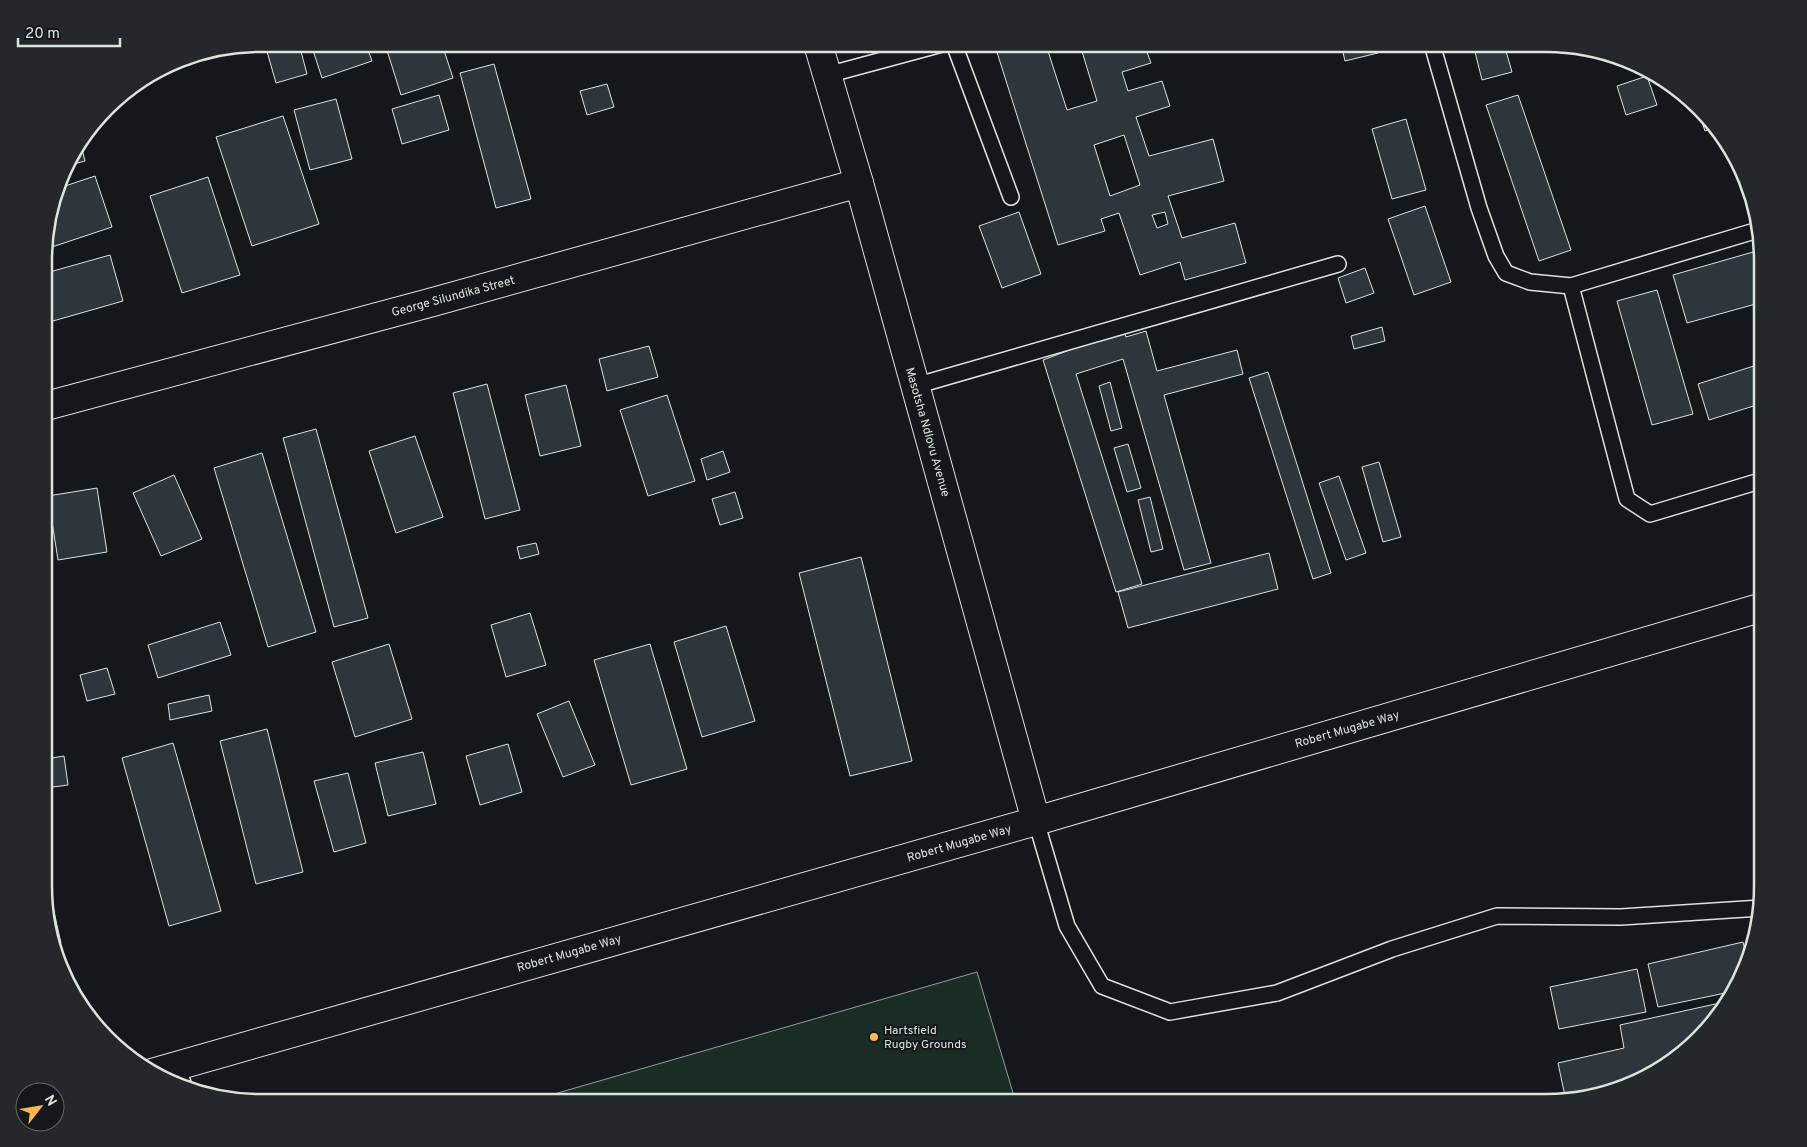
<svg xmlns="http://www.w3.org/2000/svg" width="1807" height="1147" font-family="Overpass,sans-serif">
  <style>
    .green { fill: #1a2d24; stroke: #939e99 }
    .building { fill: #2c363c; stroke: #d8e6dc; fill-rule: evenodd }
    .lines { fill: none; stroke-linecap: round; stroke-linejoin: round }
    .lane-casing { stroke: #d8e6dc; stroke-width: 18 }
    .street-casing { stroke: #d8e6dc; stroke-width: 30 }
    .secondary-casing { stroke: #d8e6dc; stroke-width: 30 }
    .lane { stroke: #14181c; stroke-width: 15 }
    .street { stroke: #14181c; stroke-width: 28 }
    .secondary { stroke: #14181c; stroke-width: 28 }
    .poi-dot { fill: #ffb74d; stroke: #14181c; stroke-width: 2 }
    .labels { text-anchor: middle; stroke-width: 4; stroke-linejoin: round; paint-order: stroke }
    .street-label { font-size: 12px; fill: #d8e6dc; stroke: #14181c }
    .poi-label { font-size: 12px; fill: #d8e6dc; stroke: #14181c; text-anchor: start }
    .rim { fill: none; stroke: #d8e6dc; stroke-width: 2.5 }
  </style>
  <rect width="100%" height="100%" fill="#14181c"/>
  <!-- green -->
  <polygon class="green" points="977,972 1016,1103 523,1103"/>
  <!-- building -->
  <g class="building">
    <polygon points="282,44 299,44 307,74 276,83 266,48"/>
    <polygon points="311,44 366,44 372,61 322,78"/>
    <polygon points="385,44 442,44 453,78 401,95"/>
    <path d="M 1004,44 L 1062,44 L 1047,48 L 1067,110 L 1097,101 L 1081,48 L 1095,44 L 1113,44 L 1115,50 L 1132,44 L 1144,44 L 1151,63 L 1122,72 L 1128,91 L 1162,81 L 1170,106 L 1136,117 L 1149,156 L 1213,139 L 1224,181 L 1168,196 L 1182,238 L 1235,223 L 1246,263 L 1185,280 L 1180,262 L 1140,275 L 1119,213 L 1101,219 L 1105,231 L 1058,245 L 995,46 ZM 1124,135 L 1140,185 L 1110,196 L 1094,145 ZM 1165,212 L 1168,224 L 1157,228 L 1152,215 Z"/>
    <polygon points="1341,44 1375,44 1378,53 1345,61"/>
    <polygon points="1473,44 1504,44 1512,72 1482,80"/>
    <polygon points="494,64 531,199 496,208 460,73"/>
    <polygon points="1647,76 1657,105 1626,115 1617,86"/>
    <polygon points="607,84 614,107 587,115 580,91"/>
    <polygon points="439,95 449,130 402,144 392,109"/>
    <polygon points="1518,95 1571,250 1539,261 1486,105"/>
    <polygon points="336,99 352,159 310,170 294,110"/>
    <polygon points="283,116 319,224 252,246 216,137"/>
    <polygon points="1700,116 1712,128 1705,131"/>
    <polygon points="1406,119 1426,190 1392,199 1372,129"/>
    <polygon points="81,145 85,161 66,166 66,165"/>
    <polygon points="95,176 112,227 46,249 46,233 59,188"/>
    <polygon points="208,177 240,275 182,293 150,196"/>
    <polygon points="1425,206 1451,282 1414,295 1388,219"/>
    <polygon points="1019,212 1041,274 1002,288 979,226"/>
    <polygon points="1753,252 1763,286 1763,302 1687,323 1673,275"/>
    <polygon points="110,255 123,301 46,323 46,273"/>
    <polygon points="1365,268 1374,293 1346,303 1338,278"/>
    <polygon points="1657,290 1693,414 1652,425 1617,301"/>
    <polygon points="1382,327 1385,341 1354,349 1351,336"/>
    <polygon points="1123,330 1126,337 1146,331 1157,371 1237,350 1243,374 1164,395 1211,563 1184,570 1123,359 1076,374 1142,584 1116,592 1043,360"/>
    <polygon points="649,346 658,377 607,391 599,359"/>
    <polygon points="1763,363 1763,403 1709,420 1698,384"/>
    <polygon points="1268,372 1331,573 1313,579 1249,378"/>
    <polygon points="1110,382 1122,428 1111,431 1099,386"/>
    <polygon points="487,384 520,510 485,519 453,393"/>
    <polygon points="566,385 581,446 540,456 525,395"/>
    <polygon points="667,395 695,481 648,496 620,410"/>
    <polygon points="316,429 368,618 334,627 283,438"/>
    <polygon points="415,436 443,517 396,533 369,451"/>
    <polygon points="1128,444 1141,488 1127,492 1114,448"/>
    <polygon points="723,451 730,472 707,480 701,459"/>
    <polygon points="262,453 316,632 268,647 214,468"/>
    <polygon points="1379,462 1401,537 1383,542 1362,467"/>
    <polygon points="174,475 202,539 161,556 133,493"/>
    <polygon points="1339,476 1366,553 1346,560 1319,483"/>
    <polygon points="97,488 107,552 58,560 48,496"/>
    <polygon points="735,492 743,518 720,525 712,499"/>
    <polygon points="1150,497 1163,549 1151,552 1138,500"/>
    <polygon points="536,543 539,554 520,559 517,547"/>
    <polygon points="1269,553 1278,589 1128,628 1118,592"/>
    <polygon points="861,557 912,761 850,776 799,573"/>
    <polygon points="530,613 546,665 506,677 491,625"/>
    <polygon points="220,622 231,655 158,678 148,645"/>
    <polygon points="726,626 755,721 702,737 674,642"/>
    <polygon points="389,644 412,719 355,737 332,662"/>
    <polygon points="650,644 687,769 631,785 594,660"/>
    <polygon points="107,668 115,694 87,701 80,675"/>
    <polygon points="209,695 212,711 170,720 168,704"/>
    <polygon points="569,701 595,765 563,777 537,714"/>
    <polygon points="267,729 303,872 256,884 220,741"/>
    <polygon points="173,743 221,911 169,926 122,758"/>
    <polygon points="508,744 522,792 480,805 466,756"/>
    <polygon points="423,752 436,804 388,816 375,763"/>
    <polygon points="64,756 68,785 46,788 46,759"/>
    <polygon points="348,773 366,843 334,852 314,781"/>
    <polygon points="46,876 61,943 57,944 46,914"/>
    <polygon points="1743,942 1748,963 1735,991 1658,1007 1648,964"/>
    <polygon points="1637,969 1646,1012 1559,1029 1550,987"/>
    <polygon points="1729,1001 1727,1007 1654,1074 1566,1101 1558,1063 1624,1048 1620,1025"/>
  </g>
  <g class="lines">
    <!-- lane casing -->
    <g class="lane-casing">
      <g id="lane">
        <polyline points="954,44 1011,197"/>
        <polyline points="1432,44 1479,208 1496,256 1506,273 1530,282 1571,286 1758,230"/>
        <polyline points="827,75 942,44"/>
        <polyline points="1571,286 1627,499 1650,514 1763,480"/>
        <polyline points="915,386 1338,264"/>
        <polyline points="1036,821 1067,926 1102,986 1170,1012 1277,993 1392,949 1497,916 1621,917 1761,908"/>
        <polyline points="177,1065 185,1089"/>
      </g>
    </g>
    <!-- street casing -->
    <g class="street-casing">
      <polyline id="street" points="46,406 433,302 859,183"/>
    </g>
    <!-- secondary casing -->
    <g class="secondary-casing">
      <g id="secondary">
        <polyline points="818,44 859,183 1036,821"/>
        <polyline points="152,1073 1036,821 1763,607"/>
      </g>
    </g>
    <!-- lane -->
    <use href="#lane" class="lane"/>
    <!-- street -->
    <use href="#street" class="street"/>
    <!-- secondary -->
    <use href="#secondary" class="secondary"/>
  </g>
  <!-- markers -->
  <circle class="poi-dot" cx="874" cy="1037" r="5"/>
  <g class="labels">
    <!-- street labels -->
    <g class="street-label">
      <text transform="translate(453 296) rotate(-15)" y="4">George Silundika Street</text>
      <text transform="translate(928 432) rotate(74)" y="4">Masotsha Ndlovu Avenue</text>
      <text transform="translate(1347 729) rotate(-16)" y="4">Robert Mugabe Way</text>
      <text transform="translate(959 843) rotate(-16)" y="4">Robert Mugabe Way</text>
      <text transform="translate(569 953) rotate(-16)" y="4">Robert Mugabe Way</text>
    </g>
    <!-- poi labels -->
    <g class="poi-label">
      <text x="884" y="1034">Hartsfield<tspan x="884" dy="14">Rugby Grounds</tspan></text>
    </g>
  </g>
  <!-- crop -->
  <path d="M0 0H1807V1147H0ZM260 52H1546A208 208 0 0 1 1754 260V886A208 208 0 0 1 1546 1094H260A208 208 0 0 1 52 886V260A208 208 0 0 1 260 52Z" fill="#24282b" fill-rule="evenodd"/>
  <path class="rim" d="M260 52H1546A208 208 0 0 1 1754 260V886A208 208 0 0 1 1546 1094H260A208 208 0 0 1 52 886V260A208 208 0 0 1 260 52Z"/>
  <!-- north arrow -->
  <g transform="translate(40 1107) rotate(59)"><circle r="24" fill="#14181c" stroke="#626a69"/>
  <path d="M0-4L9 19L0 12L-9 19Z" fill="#ffb74d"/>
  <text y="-8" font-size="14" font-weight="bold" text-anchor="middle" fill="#d8e6dc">N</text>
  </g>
  <!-- scale -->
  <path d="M18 38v8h102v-8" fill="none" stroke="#d8e6dc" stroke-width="2.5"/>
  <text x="25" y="38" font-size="15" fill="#d8e6dc" stroke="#14181c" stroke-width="4" paint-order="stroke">20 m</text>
</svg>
